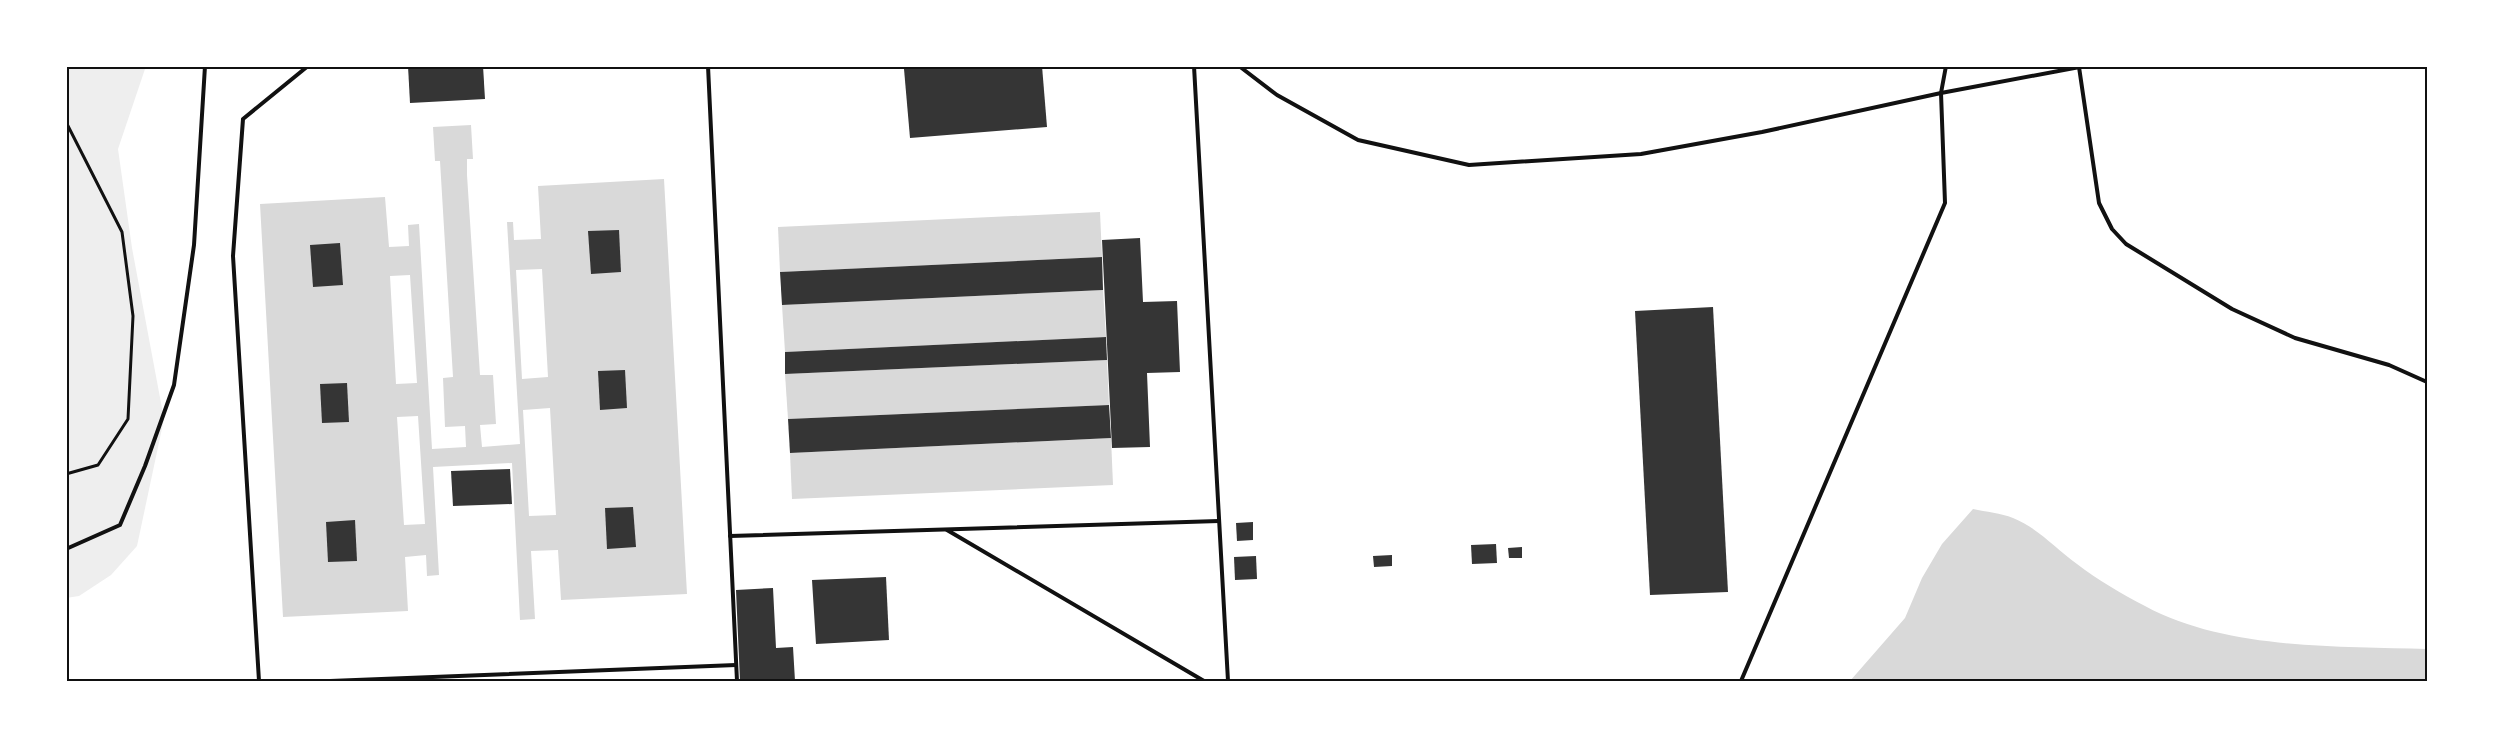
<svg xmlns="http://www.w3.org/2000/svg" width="2493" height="747" font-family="Mulish,sans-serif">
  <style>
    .green { fill: #eee }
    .water { fill: #d9d9d9; fill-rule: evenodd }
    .building { fill: #353535 }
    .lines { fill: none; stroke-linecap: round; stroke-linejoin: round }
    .path { stroke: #111; stroke-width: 3 }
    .service { stroke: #111; stroke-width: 4 }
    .neatline { fill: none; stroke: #111; stroke-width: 2 }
  </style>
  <rect width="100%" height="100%" fill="#fff"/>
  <!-- green -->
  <polygon class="green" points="66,66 146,66 118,149 132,248 164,419 137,546 111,575 79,596 66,598"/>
  <!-- water -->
  <g class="water">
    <path d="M 471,125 L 473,159 L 467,159 L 467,175 L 480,375 L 493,375 L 496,424 L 480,425 L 482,447 L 520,444 L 507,222 L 513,222 L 514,240 L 541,239 L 538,186 L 664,179 L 687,594 L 561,600 L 558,550 L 531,551 L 535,619 L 520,620 L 512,463 L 433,467 L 439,575 L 427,576 L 426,555 L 405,557 L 408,611 L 283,617 L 260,204 L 385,197 L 389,247 L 409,246 L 408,225 L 419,224 L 432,449 L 466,447 L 465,426 L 445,427 L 443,378 L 453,377 L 440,161 L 435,161 L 433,127 ZM 542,269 L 548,377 L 522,379 L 516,270 ZM 410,275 L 417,383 L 396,384 L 390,276 ZM 550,408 L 556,515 L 529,516 L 523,410 ZM 418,416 L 425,524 L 404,525 L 397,417 Z"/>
    <polygon points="1100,212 1102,257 780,272 778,227"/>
    <polygon points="1103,290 1106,337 785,352 782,305"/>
    <polygon points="1107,360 1109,405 788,419 785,374"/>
    <polygon points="1111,438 1113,485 792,499 790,453"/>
    <path d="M 1973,509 C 1986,512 2001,513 2013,518 C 2038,528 2056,549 2077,564 C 2098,580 2122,594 2145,606 C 2226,650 2337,646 2427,649 L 2427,681 L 1850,681 L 1905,618 L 1922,578 L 1942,544 Z"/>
  </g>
  <!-- building -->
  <g class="building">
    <polygon points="408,66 483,66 485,99 410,103"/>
    <polygon points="936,66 1042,66 1047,127 910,138 904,69"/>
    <polygon points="619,230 621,272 591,274 588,231"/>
    <polygon points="1140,238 1143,302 1177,301 1180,372 1147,373 1150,447 1112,448 1102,240"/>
    <polygon points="340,243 343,285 313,287 310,245"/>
    <polygon points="1102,257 1103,290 782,305 780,272"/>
    <polygon points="1713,307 1728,592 1650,595 1635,311"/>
    <polygon points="1106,337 1107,360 785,374 785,352"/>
    <polygon points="625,370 627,408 600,410 598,371"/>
    <polygon points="347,383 349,422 322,423 320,384"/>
    <polygon points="1109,405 1111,438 790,453 788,419"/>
    <polygon points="510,469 512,504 453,506 451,471"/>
    <polygon points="633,507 636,547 607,549 605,508"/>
    <polygon points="355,520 357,561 328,562 326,522"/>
    <polygon points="1253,522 1253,540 1237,541 1236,523"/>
    <polygon points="1496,544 1497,563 1472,564 1471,545"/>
    <polygon points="1522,547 1522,558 1509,558 1508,548"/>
    <polygon points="1392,555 1392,566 1374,567 1373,556"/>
    <polygon points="1256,556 1257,579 1235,580 1234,557"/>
    <polygon points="886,577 889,640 816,644 812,580"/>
    <polygon points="773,588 776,648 793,647 795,681 740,681 736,590"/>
  </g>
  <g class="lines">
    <!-- path -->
    <polyline class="path" points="66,122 122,232 133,316 128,419 98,465 66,474"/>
    <!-- service -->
    <g class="service">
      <polyline points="708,66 737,681"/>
      <polyline points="1194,66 1228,681"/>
      <polyline points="1239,66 1277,95 1358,140 1469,165 1641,154 1762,132 1941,93 2085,66"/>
      <polyline points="2079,67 2099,203 2112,229 2126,244 2232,309 2295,338 2389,365 2427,382"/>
      <polyline points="947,530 1204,681"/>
      <polyline points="730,536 1219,521"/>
      <polyline points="66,549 120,525 145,466 174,385 194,245 205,66"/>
      <polyline points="259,681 233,256 243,119 308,66"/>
      <polyline points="330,681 736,665"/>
      <polyline points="1741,681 1945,203 1941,93 1946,66"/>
    </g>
  </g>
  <!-- border -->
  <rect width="2493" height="747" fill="none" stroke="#ffffff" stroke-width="135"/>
  <rect x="68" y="68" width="2358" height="612" class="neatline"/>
</svg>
